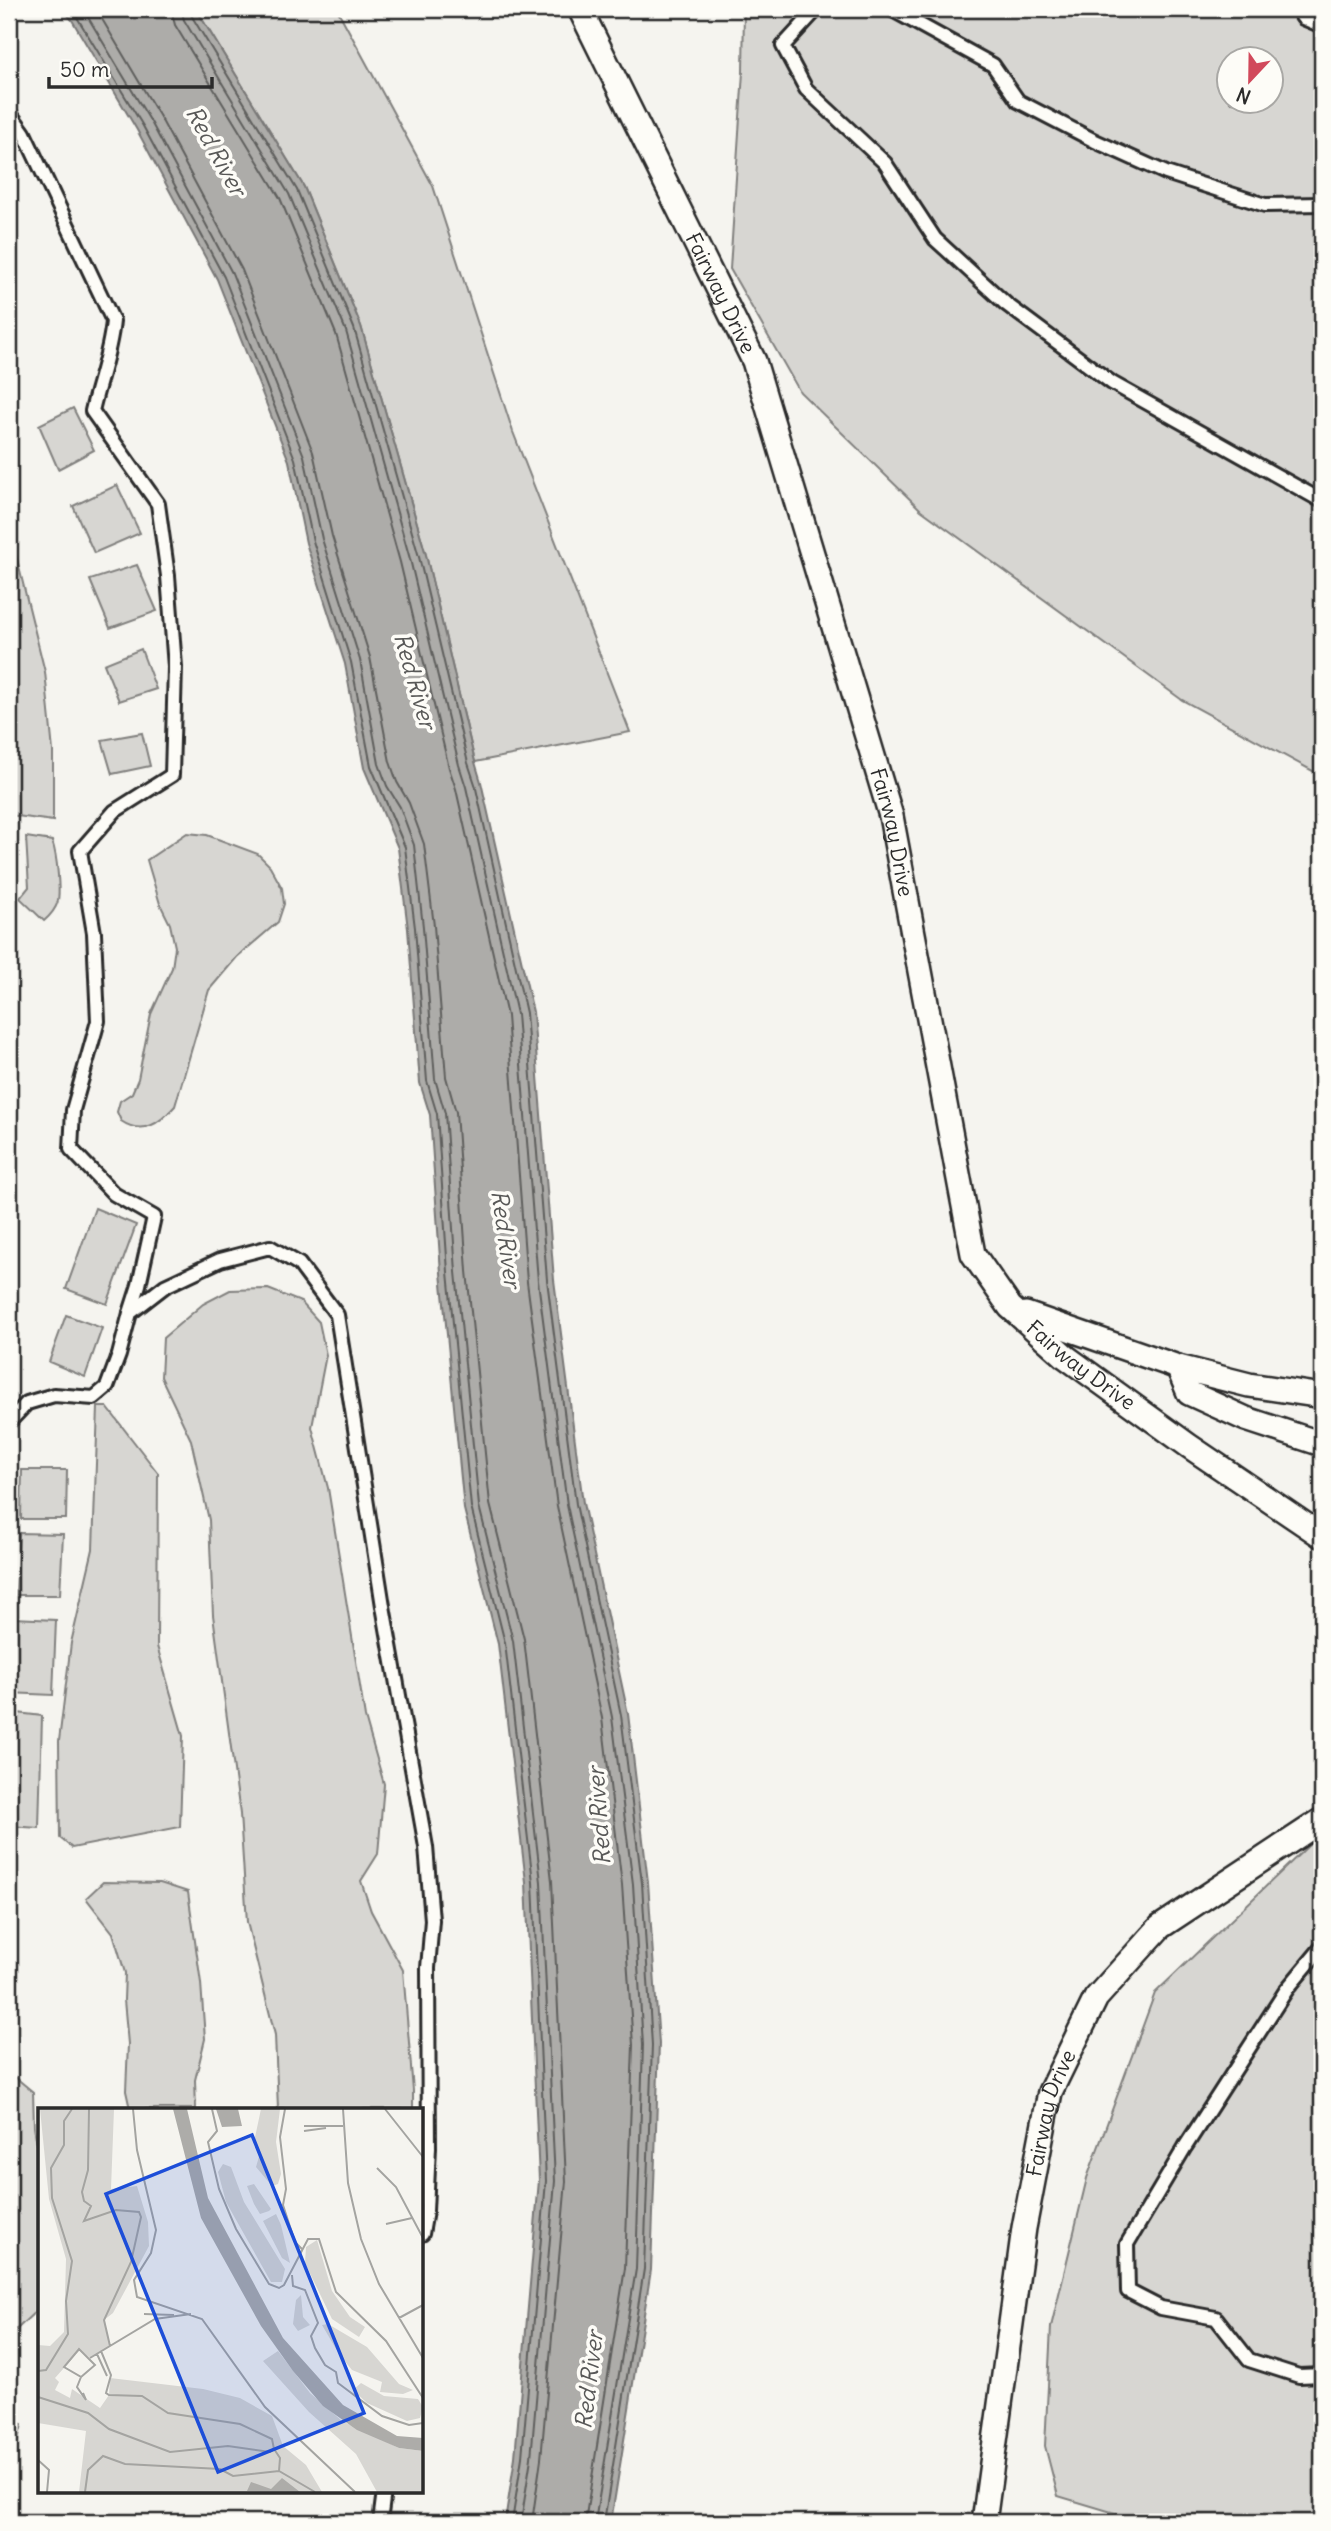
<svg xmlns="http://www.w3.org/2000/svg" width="1331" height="2531" font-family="Delius,sans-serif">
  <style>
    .green { fill: #d7d6d2; stroke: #81807e; stroke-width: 2; fill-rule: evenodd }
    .water { fill: #adaca9; stroke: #797877; stroke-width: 2 }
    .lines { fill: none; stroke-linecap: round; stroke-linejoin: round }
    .shore { stroke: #5f5f5d; stroke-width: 2 }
    .service-casing { stroke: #2b2b2b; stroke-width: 18 }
    .minor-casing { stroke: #2b2b2b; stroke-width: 28 }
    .service { stroke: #fdfcf7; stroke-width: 12 }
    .minor { stroke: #fdfcf7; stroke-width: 23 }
    .labels { text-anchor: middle; stroke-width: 7; stroke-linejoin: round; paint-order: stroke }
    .street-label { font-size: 21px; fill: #2b2b2b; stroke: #fdfcf7 }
    .water-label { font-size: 23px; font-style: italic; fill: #585857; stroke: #fdfcf7 }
    .inset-road { fill: none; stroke: #a4a4a1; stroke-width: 2 }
    .view { fill: #1d4ed8; fill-opacity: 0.15; stroke: #1d4ed8; stroke-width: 3.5 }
    .inset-edge { fill: none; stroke: #2b2b2b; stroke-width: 3.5 }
  </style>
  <rect width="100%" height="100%" fill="#f5f4ef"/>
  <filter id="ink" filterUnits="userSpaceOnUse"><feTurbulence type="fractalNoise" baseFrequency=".0143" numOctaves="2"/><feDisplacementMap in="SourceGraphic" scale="14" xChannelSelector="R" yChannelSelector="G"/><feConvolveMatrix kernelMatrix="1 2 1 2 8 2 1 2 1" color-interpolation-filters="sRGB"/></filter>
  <g filter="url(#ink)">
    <!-- green -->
    <g class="green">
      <polygon points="196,9 337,9 433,186 513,432 630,732 475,762 426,555 361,326 304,187"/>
      <path d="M 744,9 L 1322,9 L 1322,776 L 1182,700 L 921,510 L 800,392 L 730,269 L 743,72 ZM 1230,60 L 1272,60 L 1272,102 L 1230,102 Z"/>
      <polygon points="73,408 94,450 58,469 39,425"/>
      <polygon points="117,485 140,533 94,553 73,506"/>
      <polygon points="9,527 45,672 53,751 53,821 9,815"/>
      <polygon points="137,565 157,611 110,628 90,580"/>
      <polygon points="141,649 156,689 119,701 104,664"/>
      <polygon points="142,733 150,766 112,774 102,740"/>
      <path d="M 187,833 L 207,835 L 258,854 L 270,866 L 282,888 L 284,904 L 278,922 L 237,957 L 209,990 L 175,1106 C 160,1123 143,1136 121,1121 L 117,1112 L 120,1101 L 132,1093 L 138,1079 L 151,1014 L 172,968 L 175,947 L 170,924 L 160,904 L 147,860 Z"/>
      <path d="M 26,837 L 52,841 C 56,852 57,863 58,875 C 59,896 62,905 44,921 L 20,898 L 29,887 Z"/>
      <polygon points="95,1208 136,1225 107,1304 66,1289"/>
      <polygon points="268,1289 301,1302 319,1322 326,1355 312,1427 328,1488 365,1717 384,1784 378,1854 361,1881 371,1911 403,1970 413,2091 413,2109 278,2109 275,2035 247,1922 240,1814 213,1615 209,1520 191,1440 161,1377 163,1338 203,1304 230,1290"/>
      <polygon points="66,1315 102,1328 85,1377 49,1362"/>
      <polygon points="98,1407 107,1407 158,1473 157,1646 183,1736 180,1827 72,1848 60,1838 59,1741 71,1643 93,1549"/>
      <polygon points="22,1470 67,1470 66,1519 21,1519"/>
      <polygon points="19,1533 63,1534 60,1595 16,1595"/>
      <polygon points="13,1618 56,1620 53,1695 9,1693"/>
      <polygon points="9,1712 42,1716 39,1828 9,1826"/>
      <polygon points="1322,1837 1322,2522 1215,2522 1205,2517 1125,2516 1058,2496 1045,2446 1051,2327 1087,2178 1155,1993 1311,1843"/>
      <polygon points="103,1882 160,1883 188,1892 201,1983 205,2039 195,2080 196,2109 130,2109 126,2091 128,2044 124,2000 125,1973 113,1933 86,1898"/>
      <polygon points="9,2072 33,2092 34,2127 40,2163 40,2307 17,2329 9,2340"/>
      <polygon points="9,2412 22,2425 9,2471"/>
    </g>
    <!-- water -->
    <polygon class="water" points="63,9 196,9 304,187 361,326 426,555 475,762 481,782 533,1012 554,1280 583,1503 628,1714 648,1882 659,2044 651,2270 611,2522 505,2522 515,2457 539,2180 526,1882 498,1644 464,1509 441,1273 430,1115 420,1083 408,929 398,848 364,768 345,664 306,543 289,461 217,279 137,130 72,20"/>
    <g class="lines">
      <!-- shore -->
      <g class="shore">
        <polyline points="72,9 143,126 224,277 295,459 313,541 351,662 371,766 405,847 415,928 427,1081 437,1114 448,1272 471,1507 505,1643 533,1882 546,2181 522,2457 512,2522"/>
        <polyline points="83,9 151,122 232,273 304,456 322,539 360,660 379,764 387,786 400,807 414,845 423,927 435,1079 445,1113 456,1272 479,1506 513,1641 541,1882 555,2181 531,2458 521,2522"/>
        <polyline points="96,9 160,117 242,270 313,452 332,536 370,657 390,762 397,782 409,803 424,844 434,926 446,1077 456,1112 467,1271 490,1504 524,1639 552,1881 566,2181 541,2459 532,2522"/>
        <polyline points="171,9 175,25 280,198 336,334 400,562 449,768 456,789 507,1016 527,1282 557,1506 602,1718 622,1885 633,2045 625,2268 585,2522"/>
        <polyline points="181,9 184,20 289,194 346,331 410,559 459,765 466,787 517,1014 538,1281 567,1505 612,1717 633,1884 643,2045 636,2269 595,2522"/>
        <polyline points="190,9 191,15 297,190 354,328 419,557 468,763 475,784 526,1013 547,1280 576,1504 621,1715 642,1883 652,2045 644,2269 604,2522"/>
      </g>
      <!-- service casing -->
      <g class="service-casing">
        <g id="service">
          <polyline points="817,9 783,46 806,89 885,163 935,239 1006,304 1112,383 1322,501"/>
          <polyline points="891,9 993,65 1018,101 1095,141 1166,173 1265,205 1322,204"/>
          <polyline points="1297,9 1303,18 1322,26"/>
          <path d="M 9,112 L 24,133 L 113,321 C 110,353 99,380 92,411 L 158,504 L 168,576 L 175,667 L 172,775 L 115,811 L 80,851 L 94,933 L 98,1021 L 73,1110 L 71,1149 L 114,1194 L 154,1217 L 139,1285 L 130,1313"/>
          <polyline points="9,1422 27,1403 54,1395 94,1398 107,1387 119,1355 130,1313 165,1286 220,1260 270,1247 299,1264 337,1315 383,1606 426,1847 432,1920 428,1968 429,2147 426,2211 422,2234"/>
          <polyline points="1322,1947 1287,1989 1185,2147 1127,2244 1128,2291 1161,2308 1216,2318 1249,2360 1299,2376 1322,2375"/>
          <polyline points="380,2522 384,2491"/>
        </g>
      </g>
      <!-- minor casing -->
      <g class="minor-casing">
        <g id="minor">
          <path id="s1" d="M 580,9 L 754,361 L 891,816 L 973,1254 L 1010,1307 L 1066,1357 L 1189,1446 L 1322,1536"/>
          <polyline points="1026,1314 1178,1367 1249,1385 1322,1396"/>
          <polyline points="1178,1367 1189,1393 1246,1419 1322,1444"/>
          <path id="s2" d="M 984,2522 L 1024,2228 L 1050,2092 L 1096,1998 L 1160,1927 L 1322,1820"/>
        </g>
      </g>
      <!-- service -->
      <use href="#service" class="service"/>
      <!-- minor -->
      <use href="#minor" class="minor"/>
    </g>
  </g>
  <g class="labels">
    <!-- street labels -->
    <g class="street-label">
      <text dy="7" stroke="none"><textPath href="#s1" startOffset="317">Fairway Drive</textPath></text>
      <text dy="7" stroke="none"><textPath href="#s1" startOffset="884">Fairway Drive</textPath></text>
      <text dy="7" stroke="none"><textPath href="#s1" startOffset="1470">Fairway Drive</textPath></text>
      <text dy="7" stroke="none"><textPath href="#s2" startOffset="415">Fairway Drive</textPath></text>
    </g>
    <!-- water labels -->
    <g class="water-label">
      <text transform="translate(216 151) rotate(61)" y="8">Red River</text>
      <text transform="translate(415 681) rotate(74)" y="8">Red River</text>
      <text transform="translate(506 1239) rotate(82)" y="8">Red River</text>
      <text transform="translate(599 1816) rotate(-94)" y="8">Red River</text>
      <text transform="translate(589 2380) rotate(-83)" y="8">Red River</text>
    </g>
  </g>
  <!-- overview -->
  <g transform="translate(38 2108)">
    <rect width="385" height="385" fill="#f5f4ef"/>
    <path d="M 2,1 L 76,1 L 73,81 L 99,78 L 110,114 L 111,138 L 75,205 L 66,212 L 72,238 L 52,250 L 42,242 L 17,270 L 21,274 L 17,282 L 32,290 L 34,281 L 62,300 L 71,287 L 72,270 L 165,281 L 202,290 L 234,308 L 245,338 L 268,357 L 284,384 L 41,384 L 48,323 L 0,315 L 0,237 L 12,238 L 26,224 L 28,151 L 11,91 ZM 223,1 L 242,1 L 238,34 L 243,66 L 240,76 L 234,78 L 218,59 L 222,45 L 216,34 ZM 185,56 L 193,59 L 206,94 L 247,161 L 244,174 L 233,174 L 188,94 L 180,64 ZM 216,76 L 233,101 L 231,103 L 222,106 L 216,96 L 209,78 ZM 238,106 L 243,117 L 252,155 L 244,150 L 225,113 ZM 279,132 L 294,183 L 312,209 L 327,219 L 321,229 L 294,211 L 267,155 L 268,139 ZM 263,187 L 265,209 L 272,217 L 260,223 L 255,216 L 258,192 ZM 290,216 L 329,239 L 361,276 L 375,282 L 365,286 L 342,284 L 344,274 L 314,262 L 301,246 L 284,217 ZM 240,243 L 272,285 L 304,313 L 361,340 L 385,343 L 385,384 L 339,384 L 318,346 L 271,304 L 225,253 ZM 323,275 L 346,288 L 380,291 L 385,299 L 382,310 L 369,313 L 329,295 L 315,282 Z" fill="#d7d6d2"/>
    <path d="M 135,1 L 149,1 L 170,90 L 245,230 L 305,297 L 359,328 L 385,330 L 385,343 L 361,340 L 319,322 L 285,298 L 255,263 L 223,218 L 163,110 ZM 178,1 L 200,1 L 204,18 L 184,19 ZM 244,370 L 262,384 L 209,383 L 213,374 L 233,381 Z" fill="#adaca9"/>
    <path class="inset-road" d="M 51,1 L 50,62 L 44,84 L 46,93 L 53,98 L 46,113 L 78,102 L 101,104 L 103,109 L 93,154 L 66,212 L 72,238M 95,1 L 99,42 L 118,122 L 113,145 L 96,172 L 99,189 L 164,211 L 227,299 L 317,384M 174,1 L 179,23 L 170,34 L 181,81 L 198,121 L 231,176 L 241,180 L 246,177 L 270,131 L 281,131 L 298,184 L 348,233 L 385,290M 247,1 L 242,29 L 248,81 L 245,97 L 257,134 L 264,141M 305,1 L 310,75 L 323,131 L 341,176 L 385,250M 347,1 L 385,49M 266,18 L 305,18M 266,23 L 288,20M 339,60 L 358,79 L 385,130M 348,116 L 374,110M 254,167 L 255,178 L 267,182 L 280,215 L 273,228 L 277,240 L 287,257 L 298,264 L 300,275 L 344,308 L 371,317 L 385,315M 106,206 L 136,207M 361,210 L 385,197M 59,246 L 69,268M 52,250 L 117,211 L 153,206M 0,263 L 8,262 L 30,226 L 28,193 L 34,153 L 14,90 L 13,60 L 26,37 L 26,13 L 34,1M 43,269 L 57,257 L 41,241 L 26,259 L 43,269 L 39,279 L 48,292 L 45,285M 0,289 L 50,305 L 71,321 L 132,344 L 190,338 L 232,344 L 236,341 L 234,331 L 202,316 L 130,305 L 104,288 L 71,287 L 68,285 L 73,267 L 63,243M 236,341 L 242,350 L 241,363M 0,352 L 11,362 L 9,384M 47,384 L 50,362 L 65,348 L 87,356 L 182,361 L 195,368 L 241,363 L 277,384"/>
    <path class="view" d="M 214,27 L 326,305 L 180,364 L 68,86 Z"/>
    <rect width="385" height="385" class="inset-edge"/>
  </g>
  <!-- margin -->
  <rect width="1331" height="2531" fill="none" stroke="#fdfcf7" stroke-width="35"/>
  <rect x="18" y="18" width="1296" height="2496" fill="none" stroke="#2b2b2b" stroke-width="2.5" filter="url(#ink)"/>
  <!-- north arrow -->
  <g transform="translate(1250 80) rotate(202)"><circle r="33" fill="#fdfcf7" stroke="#a9a8a5" stroke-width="2"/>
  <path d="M0-5L12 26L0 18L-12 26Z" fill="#d1495b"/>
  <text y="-10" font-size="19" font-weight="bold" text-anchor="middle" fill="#2b2b2b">N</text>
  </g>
  <!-- scale -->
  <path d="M49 77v10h163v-10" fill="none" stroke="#2b2b2b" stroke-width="3.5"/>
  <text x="60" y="77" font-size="21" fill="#2b2b2b" stroke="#fdfcf7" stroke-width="5" paint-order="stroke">50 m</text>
</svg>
